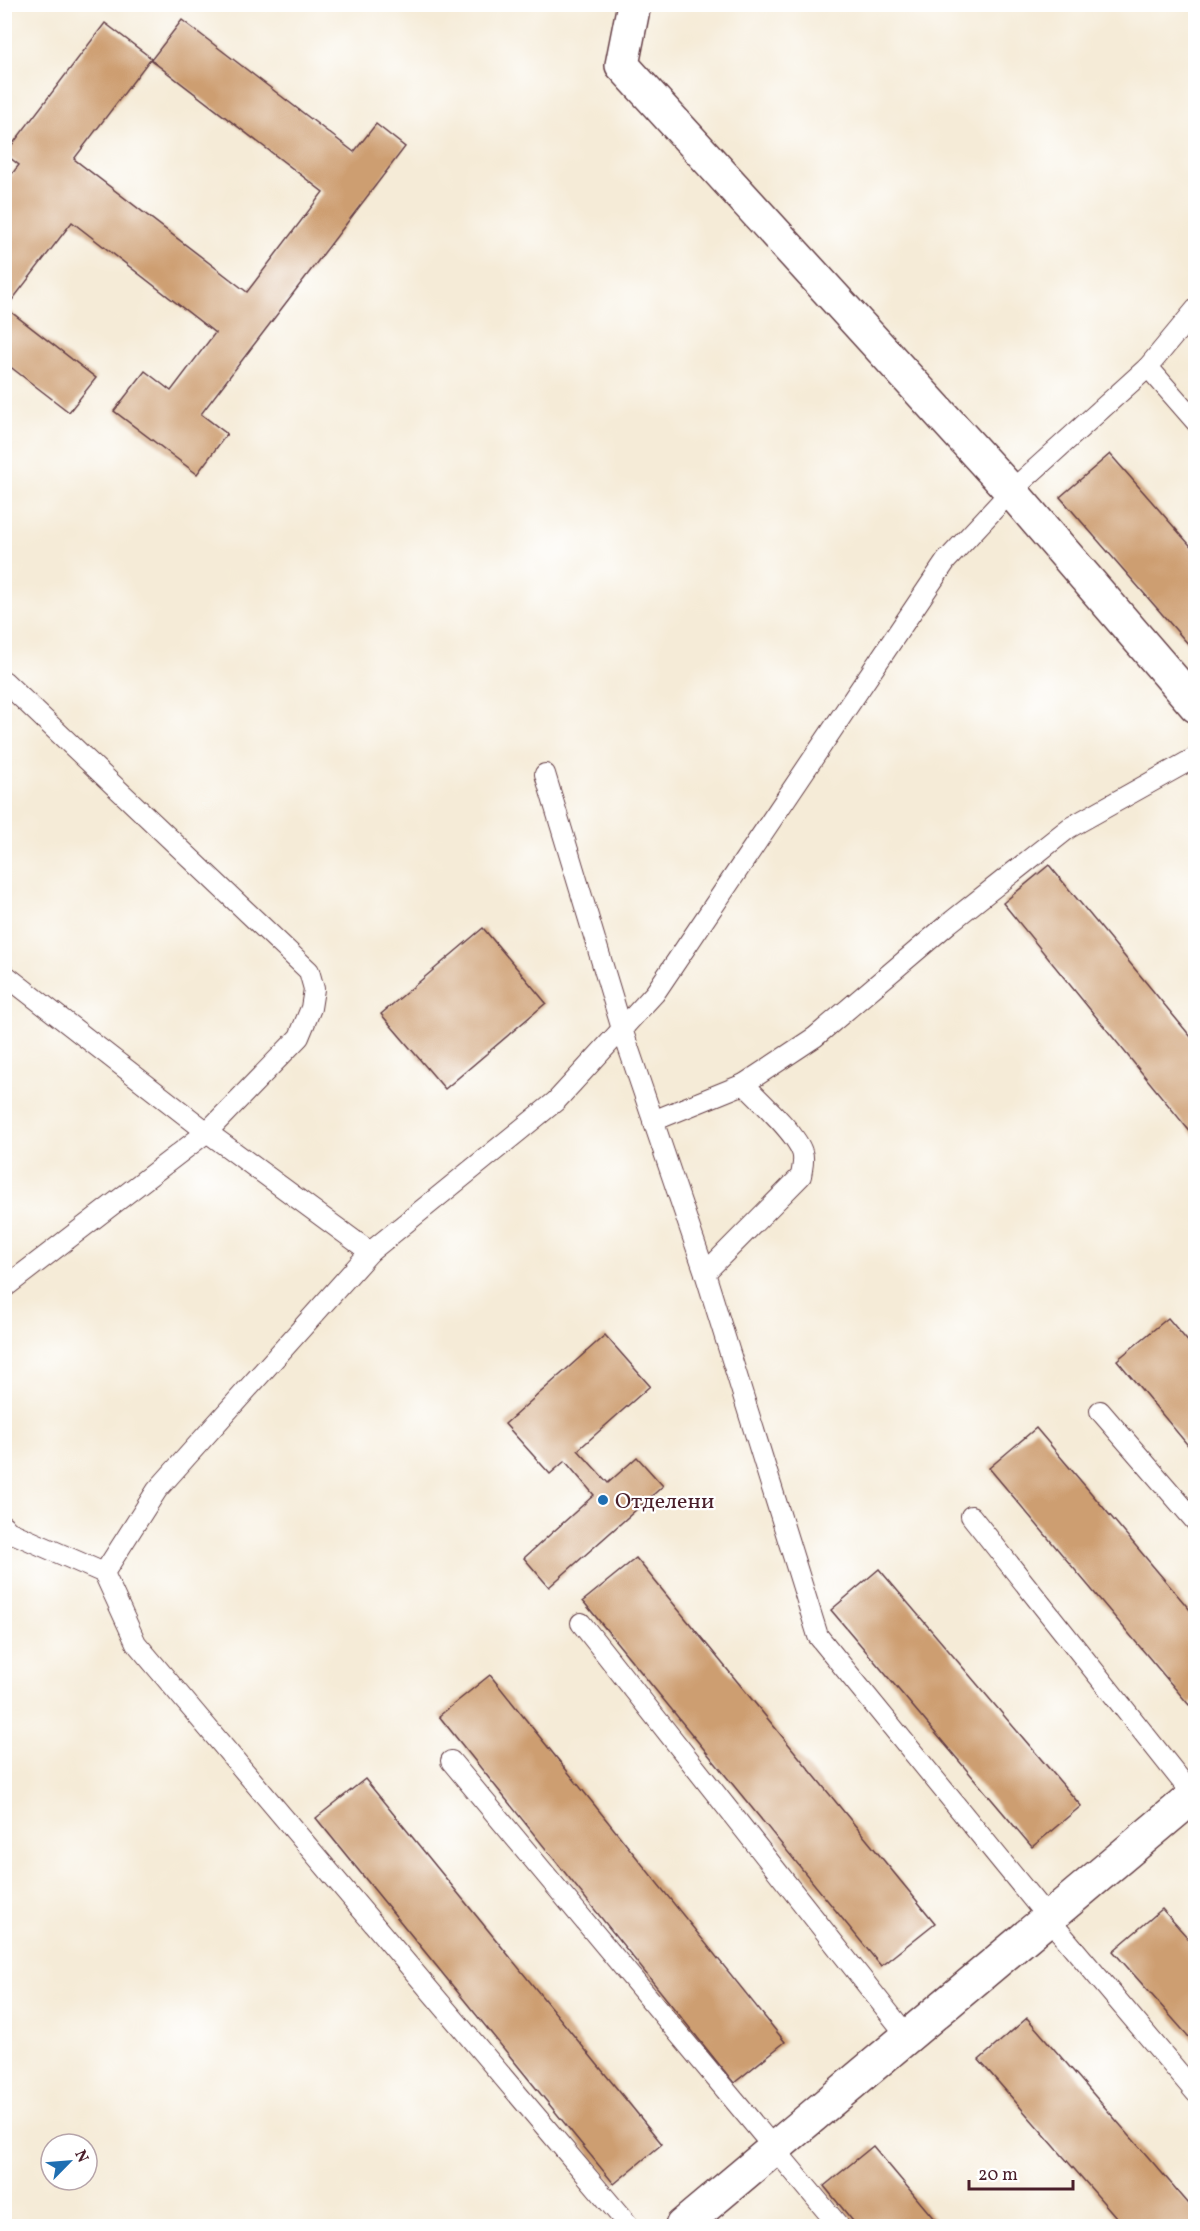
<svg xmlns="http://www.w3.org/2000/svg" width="1200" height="2231" font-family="Vollkorn,serif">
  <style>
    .building { fill: #cd9e71 }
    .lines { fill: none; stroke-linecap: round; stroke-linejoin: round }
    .lane-casing { stroke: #643e45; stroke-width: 22 }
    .street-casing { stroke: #643e45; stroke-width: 36 }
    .lane { stroke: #fff; stroke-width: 20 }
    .street { stroke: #fff; stroke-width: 33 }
    .poi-dot { fill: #1f6fb2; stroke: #fff; stroke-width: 2 }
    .labels { text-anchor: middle; stroke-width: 4.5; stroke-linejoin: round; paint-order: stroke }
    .poi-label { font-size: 22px; fill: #4a1f2b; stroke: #fff; text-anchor: start }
  </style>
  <rect width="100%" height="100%" fill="#fff"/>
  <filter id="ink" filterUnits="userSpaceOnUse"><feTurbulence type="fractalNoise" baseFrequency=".0167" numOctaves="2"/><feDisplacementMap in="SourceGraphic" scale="12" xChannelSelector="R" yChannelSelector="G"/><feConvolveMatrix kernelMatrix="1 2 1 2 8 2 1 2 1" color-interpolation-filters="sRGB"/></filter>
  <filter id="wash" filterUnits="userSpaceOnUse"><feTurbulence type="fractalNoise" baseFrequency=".008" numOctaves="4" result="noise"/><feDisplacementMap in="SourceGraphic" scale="24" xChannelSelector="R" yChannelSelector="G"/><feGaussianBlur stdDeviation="1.35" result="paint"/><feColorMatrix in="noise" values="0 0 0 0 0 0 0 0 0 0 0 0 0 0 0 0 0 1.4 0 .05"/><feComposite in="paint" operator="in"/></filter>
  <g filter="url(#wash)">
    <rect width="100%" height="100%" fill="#f5ebd7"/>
    <g id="blocks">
      <!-- building -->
      <g class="building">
        <polygon points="182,20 354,152 376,124 405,147 201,414 227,434 197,474 114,411 145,371 171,391 215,333 72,222 6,308 96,378 69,412 4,362 4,184 19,165 5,154 105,23 151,58 74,159 247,292 323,192 151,60"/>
        <polygon points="1110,454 1196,552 1196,653 1060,497"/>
        <polygon points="1049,865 1196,1043 1196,1139 1003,903"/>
        <polygon points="483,928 546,1003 445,1089 381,1014"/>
        <polygon points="1168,1318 1196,1351 1196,1455 1117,1360"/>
        <polygon points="605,1335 650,1386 578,1450 608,1483 637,1457 663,1486 549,1587 524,1558 594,1495 565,1461 550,1474 505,1424"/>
        <polygon points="1036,1428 1196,1617 1196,1699 1189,1705 989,1468"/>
        <polygon points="636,1558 935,1923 881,1966 583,1601"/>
        <polygon points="879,1569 1081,1806 1032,1847 831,1610"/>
        <polygon points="490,1675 785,2042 734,2083 439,1716"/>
        <polygon points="365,1779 662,2144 614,2184 316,1818"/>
        <polygon points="1162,1909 1196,1947 1196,2045 1113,1951"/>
        <polygon points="1027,2018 1196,2212 1196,2226 1124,2226 979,2060"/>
        <polygon points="873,2146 940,2226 857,2226 824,2186"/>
      </g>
    </g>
  </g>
  <g filter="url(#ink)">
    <use href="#blocks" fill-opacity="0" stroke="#643e45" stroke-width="1.5"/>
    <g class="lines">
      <!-- lane casing -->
      <g class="lane-casing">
        <g id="lane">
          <polyline points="1148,367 1196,422"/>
          <polyline points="4,681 309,971 314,989 311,1008 299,1037 207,1132 4,1288"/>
          <polyline points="545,774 622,1029 705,1273 818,1636 1048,1918 1196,2093"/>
          <polyline points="4,974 207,1132 370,1252 556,1101 655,993 946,561 1011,491 1148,367 1196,309"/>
          <polyline points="653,1121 744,1084 815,1037 948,924 1069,828 1196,757"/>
          <polyline points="370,1252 157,1490 104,1573 136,1643 629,2226"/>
          <path d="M 705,1273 L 801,1176 C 802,1168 805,1160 802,1152 C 796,1133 759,1100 744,1084"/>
          <polyline points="1100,1411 1196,1522"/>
          <polyline points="971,1516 1196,1799"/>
          <polyline points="4,1526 8,1531 104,1573"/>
          <polyline points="581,1623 908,2037"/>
          <polyline points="451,1761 839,2226"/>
        </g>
      </g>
      <!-- street casing -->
      <g class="street-casing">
        <g id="street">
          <polyline points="634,4 622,65 1011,491 1196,706"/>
          <polyline points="682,2226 1196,1794"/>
        </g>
      </g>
      <!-- lane -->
      <use href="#lane" class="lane"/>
      <!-- street -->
      <use href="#street" class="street"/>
    </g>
  </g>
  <!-- markers -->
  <circle class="poi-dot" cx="603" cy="1500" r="6"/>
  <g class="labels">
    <!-- poi labels -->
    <g class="poi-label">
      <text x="615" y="1508">Отделени</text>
    </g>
  </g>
  <!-- margin -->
  <rect width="1200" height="2231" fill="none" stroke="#fff" stroke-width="24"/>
  <!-- north arrow -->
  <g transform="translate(69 2162) rotate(65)"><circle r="28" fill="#ffffff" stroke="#b7a5aa" stroke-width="1.5"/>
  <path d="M0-4.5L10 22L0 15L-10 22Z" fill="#1f6fb2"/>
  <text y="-9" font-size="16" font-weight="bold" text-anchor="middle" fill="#4a1f2b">N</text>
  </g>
  <!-- scale -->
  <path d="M969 2180v9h104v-9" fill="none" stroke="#4a1f2b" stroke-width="3"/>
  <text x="978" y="2180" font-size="18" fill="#4a1f2b" stroke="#ffffff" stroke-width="4.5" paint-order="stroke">20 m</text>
</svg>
